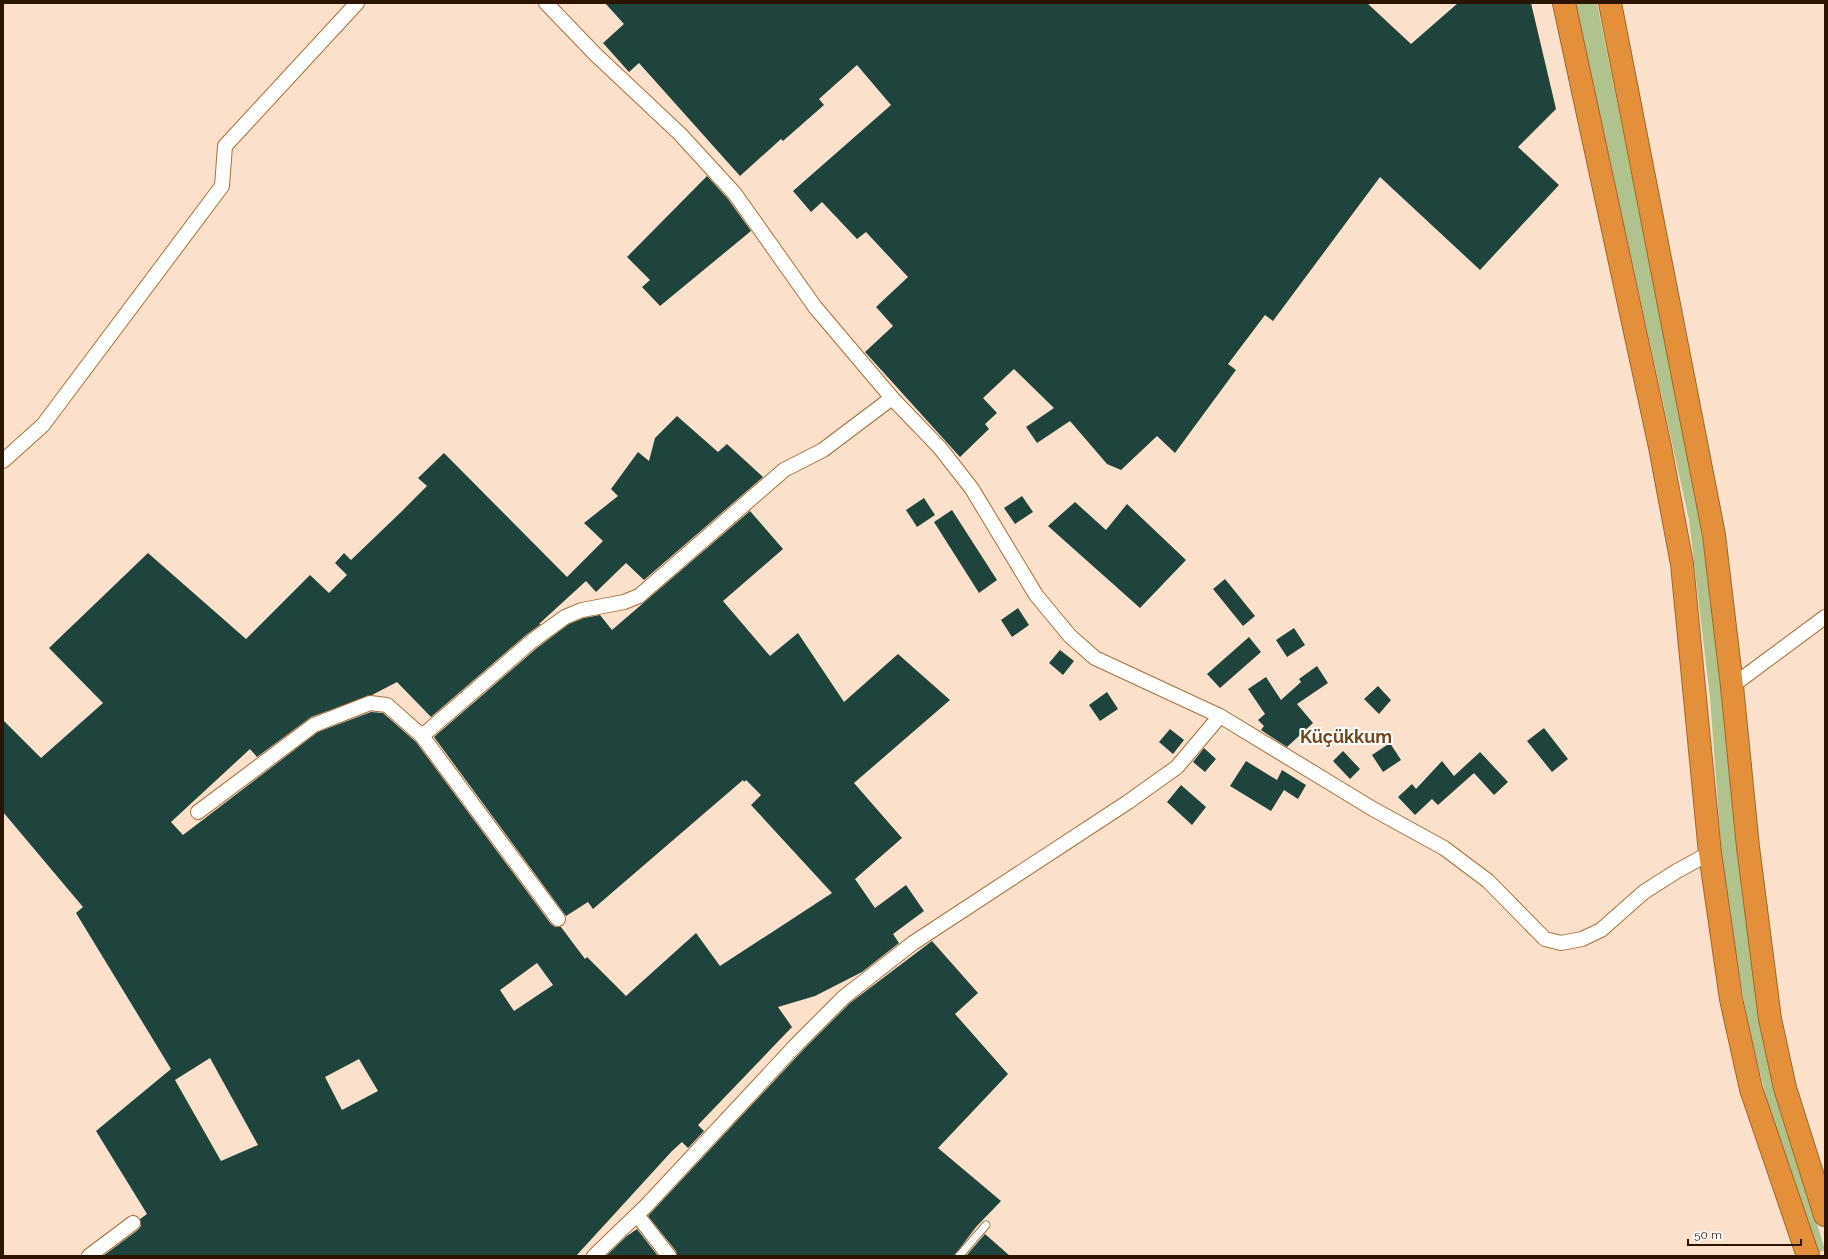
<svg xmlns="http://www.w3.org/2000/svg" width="1828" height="1259" font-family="Raleway,sans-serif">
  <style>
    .green { fill: #b1c38c }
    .building { fill: #1f443e; fill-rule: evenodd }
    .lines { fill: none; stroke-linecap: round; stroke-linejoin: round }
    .lane-casing { stroke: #a86f37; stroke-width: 9 }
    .street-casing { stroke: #a86f37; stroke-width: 16 }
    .highway-casing { stroke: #a46526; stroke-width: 24 }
    .lane { stroke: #fff; stroke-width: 7 }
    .street { stroke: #fff; stroke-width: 14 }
    .highway { stroke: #e4903a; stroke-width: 22 }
    .labels { text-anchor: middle; stroke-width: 4; stroke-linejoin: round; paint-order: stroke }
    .district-label { font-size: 18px; font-weight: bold; fill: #71461c; stroke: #fff }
  </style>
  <rect width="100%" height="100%" fill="#fbe1cb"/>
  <!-- green -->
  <polygon class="green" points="1575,3 1597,3 1701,519 1777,1092 1825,1250 1817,1253 1775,1129 1750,1036 1732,931 1722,859 1710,698 1689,520"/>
  <!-- building -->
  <g class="building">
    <polygon points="605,3 1367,3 1411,44 1458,3 1531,3 1556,109 1518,147 1559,185 1480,270 1380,177 1273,321 1265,315 1228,364 1236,370 1175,453 1157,436 1121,470 1107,464 1070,421 1037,443 1026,427 1054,408 1014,369 983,398 997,413 985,424 989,429 960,457 865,352 893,326 876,307 908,277 866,232 857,239 822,202 811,212 793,191 891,105 857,65 819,99 824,105 783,141 781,139 740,176 639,63 629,72 603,43 624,24"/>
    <polygon points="707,176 728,199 751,231 660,306 642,287 650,280 627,257"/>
    <path d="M 677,416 L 718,452 L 727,444 L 763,477 L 644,580 L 626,563 L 596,592 L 586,581 L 539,624 L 541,624 L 526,635 L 431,717 L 397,682 L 372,695 L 311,717 L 257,757 L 250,749 L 171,822 L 183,835 L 318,732 L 371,712 L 383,713 L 416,742 L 551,924 L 555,927 L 561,927 L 585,959 L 587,957 L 626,996 L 696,933 L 720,966 L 832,893 L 751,805 L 761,795 L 746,780 L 744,782 L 743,780 L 593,909 L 588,902 L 566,916 L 434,737 L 537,648 L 569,624 L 584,618 L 600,615 L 612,630 L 750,511 L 783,549 L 723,601 L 770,656 L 798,633 L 844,702 L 898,654 L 950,700 L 854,783 L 902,838 L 855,879 L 875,908 L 906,885 L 924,911 L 893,934 L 899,943 L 862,972 L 815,996 L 778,1007 L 792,1027 L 698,1125 L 704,1131 L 688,1148 L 682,1142 L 672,1151 L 576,1256 L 103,1256 L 138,1230 L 141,1226 L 140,1219 L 147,1214 L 96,1131 L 171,1069 L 76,913 L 83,907 L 3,812 L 3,720 L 41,758 L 103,703 L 49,648 L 148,553 L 246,639 L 310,575 L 329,593 L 347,575 L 335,563 L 344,553 L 351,560 L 400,513 L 427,486 L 418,478 L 444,453 L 567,577 L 603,541 L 584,523 L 618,496 L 611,489 L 638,452 L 649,461 L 655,438 ZM 537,963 L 553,985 L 514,1011 L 500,990 ZM 210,1058 L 258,1145 L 221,1161 L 175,1080 ZM 359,1059 L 378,1091 L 342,1110 L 325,1077 Z"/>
    <polygon points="1022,496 1033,512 1015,524 1004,508"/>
    <polygon points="924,498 935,515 917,527 906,510"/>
    <polygon points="1075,502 1106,530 1127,504 1186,560 1140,608 1048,526"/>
    <polygon points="952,510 997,580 979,593 934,522"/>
    <polygon points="1225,579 1255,616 1243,626 1213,589"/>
    <polygon points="1018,608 1029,625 1012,637 1001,620"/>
    <polygon points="1294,628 1305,645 1287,657 1276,640"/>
    <polygon points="1249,637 1261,652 1220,688 1207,674"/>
    <polygon points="1060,650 1074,661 1063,675 1049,663"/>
    <polygon points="1317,666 1328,683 1297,704 1313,723 1287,747 1261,730 1264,726 1258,720 1265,714 1248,689 1266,677 1281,700 1301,682 1299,679"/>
    <polygon points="1378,686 1391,700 1379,714 1364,699"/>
    <polygon points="1107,692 1118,709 1100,721 1089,705"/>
    <polygon points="1544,728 1568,759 1552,772 1527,741"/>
    <polygon points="1170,729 1184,740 1173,754 1159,742"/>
    <polygon points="1390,743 1401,760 1383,772 1372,755"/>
    <polygon points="1204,748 1216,759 1205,772 1193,762"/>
    <polygon points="1343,751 1360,769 1350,779 1333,761"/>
    <polygon points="1480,752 1508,782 1494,795 1474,773 1438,805 1432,799 1415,815 1398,797 1412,784 1416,789 1442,761 1454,776"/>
    <polygon points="1246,761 1277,780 1282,770 1306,785 1298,799 1284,790 1271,811 1230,786"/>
    <polygon points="1181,785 1206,807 1192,825 1167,802"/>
    <polygon points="932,941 978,993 955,1014 1008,1074 938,1148 1001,1201 976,1227 954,1256 677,1256 676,1251 648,1216 805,1048 850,1003"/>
    <polygon points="637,1229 658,1256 606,1256 627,1236"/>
    <polygon points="985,1234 1010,1256 966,1256"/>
  </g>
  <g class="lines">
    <!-- lane casing -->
    <g class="lane-casing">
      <polyline id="lane" points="959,1256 986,1225"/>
    </g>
    <!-- street casing -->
    <g class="street-casing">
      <g id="street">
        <polyline points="546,3 595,54 680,134 735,194 815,307 892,398 940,448 972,489 1036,595 1070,636 1095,658 1220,716 1373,809 1444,848 1488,881 1545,939 1561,943 1582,939 1601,930 1644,892 1677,871 1710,853"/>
        <polyline points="3,461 43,425 222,186 225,146 357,3"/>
        <polyline points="1732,686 1825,617"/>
        <polyline points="422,736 532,641 565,617 582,610 624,602 639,596 784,470 823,450 892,398"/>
        <polyline points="198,812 314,725 370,703 387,705 422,736 558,919"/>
        <polyline points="637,1215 669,1256"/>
        <polyline points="89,1256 133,1223"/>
        <polyline points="594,1256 646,1206 798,1043 844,997 913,943 1128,802 1177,767 1220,716"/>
      </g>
    </g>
    <!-- highway casing -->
    <g class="highway-casing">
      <g id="highway">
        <polyline points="1564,3 1660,447 1682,564 1710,853 1731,999 1751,1089 1808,1256"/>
        <polyline points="1610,3 1714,535 1732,686 1748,847 1770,1019 1785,1088 1825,1215"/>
      </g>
    </g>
    <!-- lane -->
    <use href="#lane" class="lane"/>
    <!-- street -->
    <use href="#street" class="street"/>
    <!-- highway -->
    <use href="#highway" class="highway"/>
  </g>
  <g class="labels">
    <!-- district labels -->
    <g class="district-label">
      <text x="1346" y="743">Küçükkum</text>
    </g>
  </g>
  <!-- border -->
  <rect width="1828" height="1259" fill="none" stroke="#2c1500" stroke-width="8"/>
  <!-- scale -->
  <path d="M1688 1239v6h113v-6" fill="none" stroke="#2c1500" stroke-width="2"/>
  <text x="1694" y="1239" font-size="12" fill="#2c1500" stroke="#ffffff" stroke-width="3" paint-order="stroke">50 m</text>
</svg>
